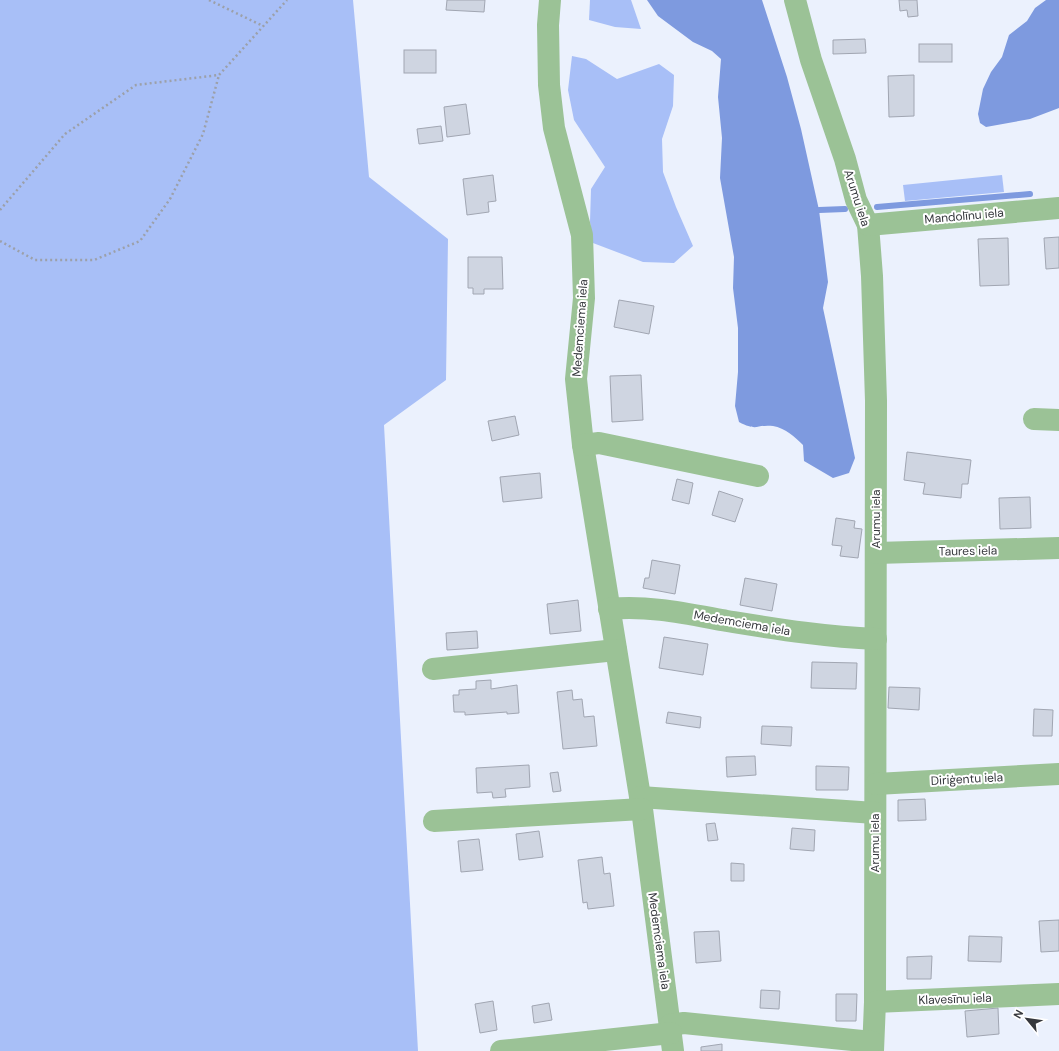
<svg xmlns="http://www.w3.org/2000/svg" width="1059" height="1051" font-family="'DM Sans',sans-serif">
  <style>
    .green { fill: #a8bff7 }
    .water { fill: #7e9adf }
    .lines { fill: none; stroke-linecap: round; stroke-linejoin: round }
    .stream { stroke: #7e9adf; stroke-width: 6 }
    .building { fill: #cfd5e1; stroke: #a1a6b2 }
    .path { stroke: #9ca0a9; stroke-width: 2.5; stroke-dasharray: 2 3; stroke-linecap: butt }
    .minor { stroke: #9bc296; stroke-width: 22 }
    .labels { text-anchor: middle; stroke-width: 4; stroke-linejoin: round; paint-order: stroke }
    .street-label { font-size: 12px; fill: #36383d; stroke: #fff }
  </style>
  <rect width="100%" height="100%" fill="#ebf1fd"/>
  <!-- green -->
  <g class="green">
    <polygon points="0,0 353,0 369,177 448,239 446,380 384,425 418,1051 0,1051"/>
    <polygon points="590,0 631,0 641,29 615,27 589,20"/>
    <polygon points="572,56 586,59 617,79 659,64 674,75 673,106 662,139 663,172 676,207 693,246 674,263 643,262 593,243 590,222 591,189 605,167 574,120 568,90"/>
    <polygon points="1002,175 1004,192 905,201 903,185"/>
  </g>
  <!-- water -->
  <g class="water">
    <path d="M 647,0 L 762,0 L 787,77 L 801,129 L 819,210 L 828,282 L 823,308 L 855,458 L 849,473 L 833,478 L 804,461 L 803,445 C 795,437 785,428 773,426 C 756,424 758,432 739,422 L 735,406 L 738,372 L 738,328 L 733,288 L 734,257 L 720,178 L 722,138 L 718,97 L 721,59 L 712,51 L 693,42 L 658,16 Z"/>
    <polygon points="1046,0 1059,0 1059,108 1030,119 986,127 980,123 978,114 983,89 991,72 1002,57 1009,35 1027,21 1035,8"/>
  </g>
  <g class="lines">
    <!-- stream -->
    <g class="stream">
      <polyline points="877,207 1030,194"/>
      <polyline points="819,210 845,209"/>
    </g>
  </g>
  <!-- building -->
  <g class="building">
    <polygon points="447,0 485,0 484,12 446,10"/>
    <polygon points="899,0 917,0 918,16 908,17 907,10 900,11"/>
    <polygon points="865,39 866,53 833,54 833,40"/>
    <rect x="919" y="44" width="33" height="18"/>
    <rect x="404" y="50" width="32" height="23"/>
    <polygon points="914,75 914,116 889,117 888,76"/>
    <polygon points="466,104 470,134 447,137 444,107"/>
    <polygon points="441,126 443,141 419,144 417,129"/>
    <polygon points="493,175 496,201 488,202 489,212 467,215 463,179"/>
    <polygon points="1059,237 1059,268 1046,269 1044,238"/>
    <polygon points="1008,238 1009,285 980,286 978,239"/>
    <polygon points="468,257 502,257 503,289 484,289 484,294 473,294 473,288 468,288"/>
    <polygon points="619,300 654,306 649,334 614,327"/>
    <polygon points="641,375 643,420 612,422 610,376"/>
    <polygon points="515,416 519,435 492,441 488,421"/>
    <polygon points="907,452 971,460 968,484 962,484 961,498 923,494 925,483 904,480"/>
    <polygon points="540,473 542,498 503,502 500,477"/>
    <polygon points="677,479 693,483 689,504 672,500"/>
    <polygon points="719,491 743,499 735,522 712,515"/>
    <polygon points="1030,497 1031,528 1000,529 999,498"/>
    <polygon points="836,518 855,521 854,528 862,529 858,558 840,556 842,546 832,545"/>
    <polygon points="652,560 680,565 675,594 643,588 645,578 649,578"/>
    <polygon points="745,578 777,584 772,611 740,605"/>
    <polygon points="578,600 581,631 550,634 547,604"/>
    <polygon points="477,631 478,648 447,650 446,633"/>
    <polygon points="664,637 708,644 703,675 659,668"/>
    <polygon points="812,662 857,663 856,689 811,688"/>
    <polygon points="491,680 491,689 517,685 519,713 507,714 507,712 465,715 465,712 454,712 453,695 459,695 459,690 476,689 476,681"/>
    <polygon points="889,687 920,688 919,710 888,708"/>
    <polygon points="572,690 573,700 582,699 584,717 594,716 597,746 563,749 557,692"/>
    <polygon points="1034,709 1053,710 1052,736 1033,736"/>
    <polygon points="668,712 701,717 700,728 666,723"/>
    <polygon points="762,726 792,727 791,746 761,744"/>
    <polygon points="755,756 756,775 727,777 726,757"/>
    <polygon points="529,765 530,787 505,789 506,797 493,798 492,792 477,793 476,768"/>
    <polygon points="816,766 849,767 848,790 816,790"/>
    <polygon points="558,772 561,791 553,792 550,773"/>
    <polygon points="925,799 926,820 898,821 898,800"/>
    <polygon points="715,823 718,840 708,841 706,824"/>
    <polygon points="792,828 815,830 814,851 790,849"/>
    <polygon points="539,831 543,857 519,860 516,834"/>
    <polygon points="479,839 483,870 461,872 458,841"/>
    <polygon points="602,857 604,874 610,873 614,906 588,909 587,902 583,903 578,860"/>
    <polygon points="731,863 744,864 744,881 731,881"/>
    <polygon points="1059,920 1059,951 1041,952 1039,921"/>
    <polygon points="719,931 721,961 696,963 694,932"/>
    <polygon points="969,936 1002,937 1001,962 968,961"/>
    <polygon points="932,956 931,979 907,979 907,957"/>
    <polygon points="761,990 780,991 779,1009 760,1008"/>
    <polygon points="836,994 857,994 856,1021 836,1021"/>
    <polygon points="493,1001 497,1030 480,1033 475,1004"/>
    <polygon points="549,1003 552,1020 534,1023 532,1006"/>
    <polygon points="998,1008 999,1034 967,1037 965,1011"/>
    <polygon points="722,1044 722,1051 701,1051 701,1047"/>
  </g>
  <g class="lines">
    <!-- path -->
    <g class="path">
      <polyline points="209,0 263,26"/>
      <polyline points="0,210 65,134 136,85 219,75 287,0"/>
      <polyline points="0,241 35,260 94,260 140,241 170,199 203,134 219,75"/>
    </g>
    <!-- minor -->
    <g class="minor">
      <polyline points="550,0 548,25 549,85 554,128 582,235 584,298 576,379 583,445 642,809 673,1051"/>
      <polyline points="795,0 811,60 845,159 856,200 868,225 872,276 876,401 875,1002 873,1051"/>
      <polyline points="868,225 1059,208"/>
      <polyline points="1034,419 1059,420"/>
      <polyline points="583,445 599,443 758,476"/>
      <polyline points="876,553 1059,548"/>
      <path d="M 609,609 C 649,605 688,614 727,621 C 777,629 825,637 876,639"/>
      <polyline points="433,669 616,650"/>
      <polyline points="876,784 1059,774"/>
      <polyline points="640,797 875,813"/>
      <polyline points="434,821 642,809"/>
      <polyline points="875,1002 1059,994"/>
      <polyline points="670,1025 684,1023 872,1042"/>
      <polyline points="501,1051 671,1033"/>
    </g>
  </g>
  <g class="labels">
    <!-- street labels -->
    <g class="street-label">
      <text transform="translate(857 198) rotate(72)" y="4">Arumu iela</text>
      <text transform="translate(964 216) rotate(-5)" y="4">Mandolīnu iela</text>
      <text transform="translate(580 328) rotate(-86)" y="4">Medemciema iela</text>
      <text transform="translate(876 519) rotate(-90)" y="4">Arumu iela</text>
      <text transform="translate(968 551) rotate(-1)" y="4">Taures iela</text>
      <text transform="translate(742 623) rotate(10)" y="4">Medemciema iela</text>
      <text transform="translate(967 779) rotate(-3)" y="4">Diriģentu iela</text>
      <text transform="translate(875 843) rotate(-90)" y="4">Arumu iela</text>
      <text transform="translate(659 941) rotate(82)" y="4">Medemciema iela</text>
      <text transform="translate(955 999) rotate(-2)" y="4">Klavesīnu iela</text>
    </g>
  </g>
  <!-- north arrow -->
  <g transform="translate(1027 1019) rotate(299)" stroke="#ffffff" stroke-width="3" paint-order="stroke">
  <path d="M0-3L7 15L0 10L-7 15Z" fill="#36383d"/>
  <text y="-6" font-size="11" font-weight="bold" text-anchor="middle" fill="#36383d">N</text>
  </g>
</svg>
